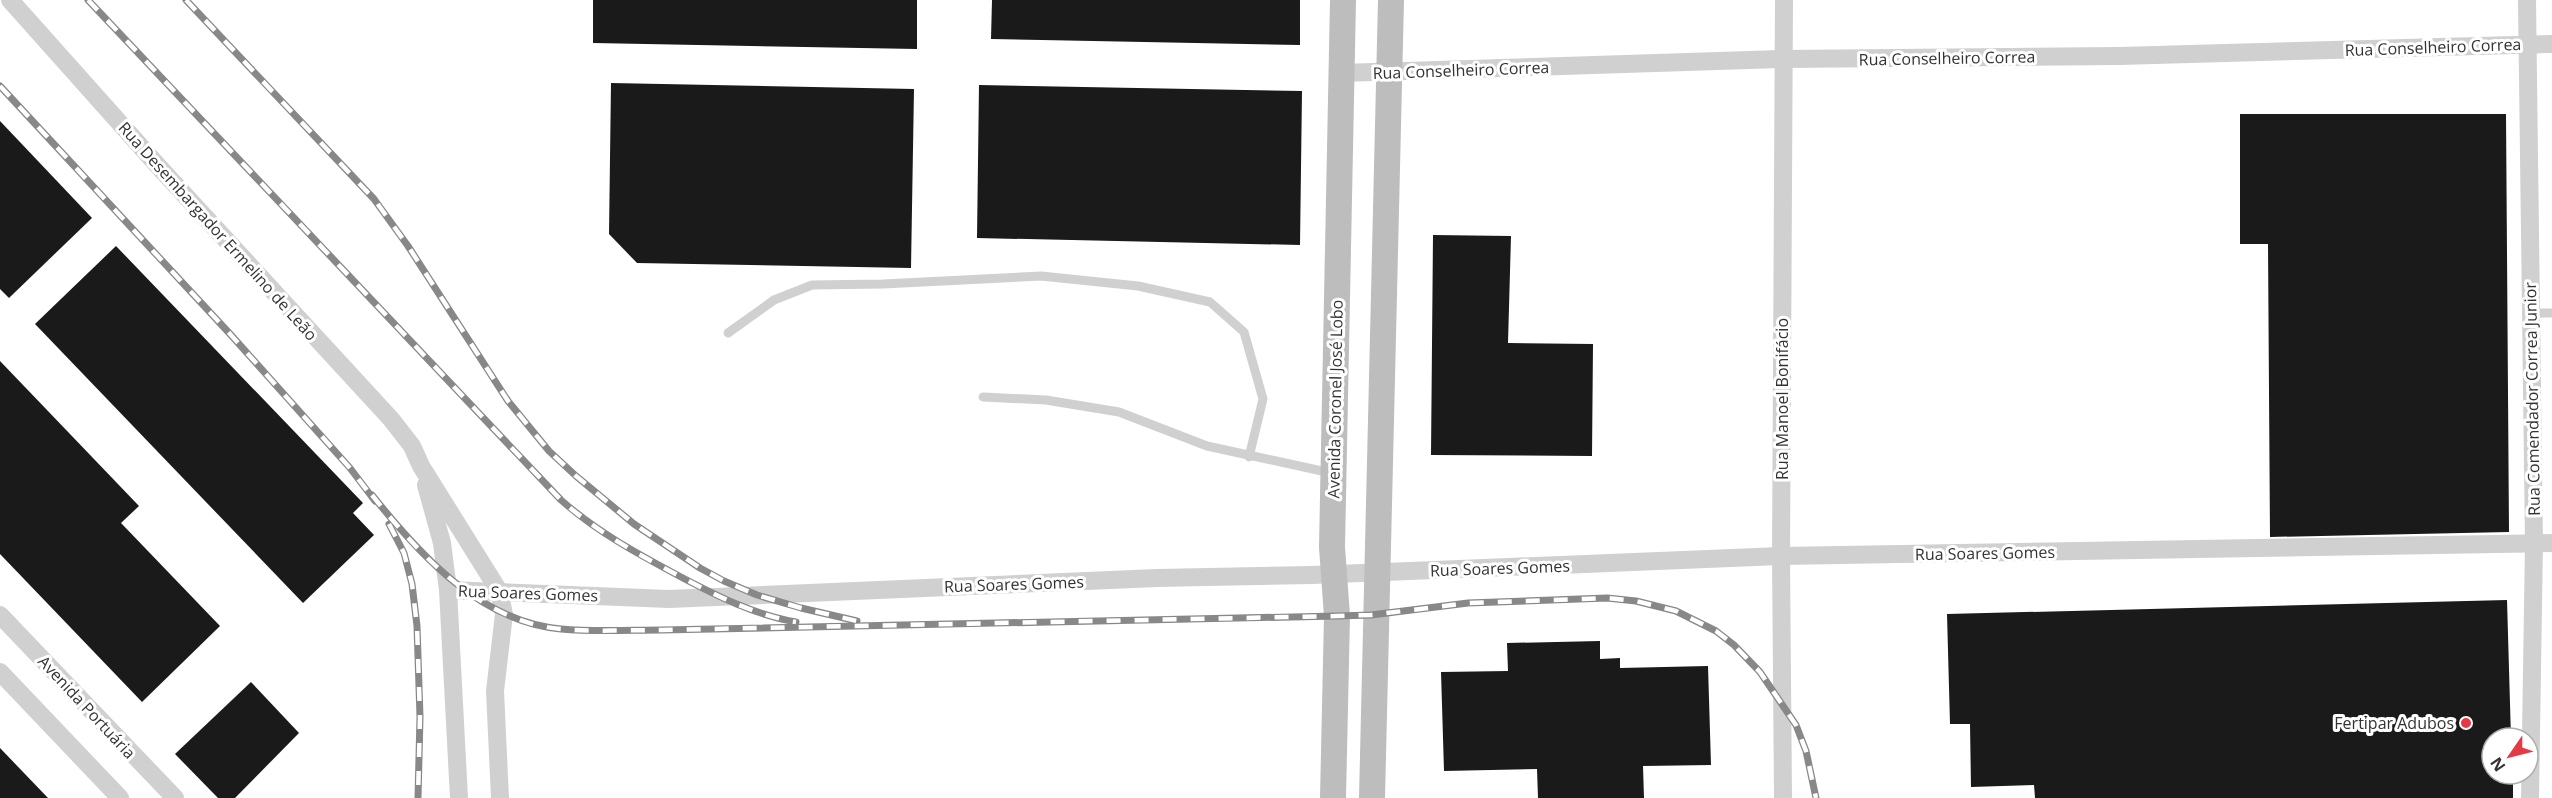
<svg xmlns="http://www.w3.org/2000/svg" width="2552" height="798" font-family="'Open Sans',sans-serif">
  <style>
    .building { fill: #1a1a1a }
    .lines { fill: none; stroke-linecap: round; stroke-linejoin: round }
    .lane { stroke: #d0d0d0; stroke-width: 9 }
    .street { stroke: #d0d0d0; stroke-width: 18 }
    .secondary { stroke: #bdbdbd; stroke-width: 26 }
    .rail-casing { stroke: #888; stroke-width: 7 }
    .rail { stroke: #fff; stroke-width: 4.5; stroke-dasharray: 14; stroke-linecap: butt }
    .poi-dot { fill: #e63946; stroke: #fff; stroke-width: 2 }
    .labels { text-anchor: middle; stroke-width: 6; stroke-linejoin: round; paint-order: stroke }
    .street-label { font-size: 16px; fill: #333; stroke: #fff }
    .poi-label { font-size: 16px; fill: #333; stroke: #fff; text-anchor: end }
  </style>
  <rect width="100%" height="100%" fill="#fff"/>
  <!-- building -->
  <g class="building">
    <polygon points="593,0 917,0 917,49 593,43"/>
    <polygon points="992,0 1300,0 1300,45 991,39"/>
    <polygon points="611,83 914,89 911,268 637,263 609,234"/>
    <polygon points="979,85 1302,91 1300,245 977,238"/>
    <polygon points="2240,114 2506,114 2509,532 2270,537 2268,244 2240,244"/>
    <polygon points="0,121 92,218 9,298 0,289"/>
    <polygon points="1433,235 1511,236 1508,343 1593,344 1592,456 1431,455"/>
    <polygon points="116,246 363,503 353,513 374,535 303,603 35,324"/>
    <polygon points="0,361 139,506 121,523 220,626 142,702 0,554"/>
    <polygon points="2507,600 2511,738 2492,738 2492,774 2513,774 2513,798 2035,798 2034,785 1971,787 1970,724 1950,724 1947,614"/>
    <polygon points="1600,641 1600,659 1620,658 1620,668 1708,666 1711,765 1643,766 1644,798 1538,798 1537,769 1444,771 1441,672 1508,671 1507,643"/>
    <polygon points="251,682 299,733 235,798 218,798 175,754"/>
    <polygon points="0,748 48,798 0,798"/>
  </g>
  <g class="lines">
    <!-- lane -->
    <g class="lane">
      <polyline points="2531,313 2552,313"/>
      <polyline points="728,333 774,300 812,285 883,284 1041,276 1138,286 1210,302 1244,332 1263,399 1249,457"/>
      <polyline points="983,397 1046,400 1119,412 1207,446 1331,473"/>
    </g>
    <!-- street -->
    <g class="street">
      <polyline points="10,0 159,167 391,419 412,446 421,466 499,591 504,614 495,691 500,798"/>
      <polyline points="2527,0 2534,543 2530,798"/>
      <polyline points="1341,73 1783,59 2119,56 2552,44"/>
      <polyline points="426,485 442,543 448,590 459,798"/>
      <polyline points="448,590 669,599 1157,578 1312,575 1781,556 2552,543"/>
      <polyline points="0,615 175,798"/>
      <polyline points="0,672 120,798"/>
      <polyline points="1783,798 1781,556 1784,0"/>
    </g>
    <!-- secondary -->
    <g class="secondary">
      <polyline points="1333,798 1337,616 1332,547 1343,0"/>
      <polyline points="1372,798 1391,0"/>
    </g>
    <!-- rail casing -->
    <g class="rail-casing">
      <g id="rail">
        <path d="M 88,0 L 561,500 C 597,532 638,554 681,577 C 717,596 755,615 796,622"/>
        <polyline points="186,0 374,199 408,246 508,401 549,451 576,476 634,524 700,568 724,581 757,595 801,608 857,621"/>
        <polyline points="0,86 231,335 350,468 375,501"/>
        <path d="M 372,495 C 419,554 480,622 561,629 C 594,632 629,630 662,630 L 1337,616 L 1371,615 L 1468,603 L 1607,598 L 1636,601 L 1676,611 L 1716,631 L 1734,645 L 1760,672 L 1796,725 L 1806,751 L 1816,798"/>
        <polyline points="389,524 404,553 412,584 417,626 420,717 418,798"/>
      </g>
    </g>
    <!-- rail -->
    <use href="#rail" class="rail"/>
  </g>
  <!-- markers -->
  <circle class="poi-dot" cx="2466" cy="723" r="6"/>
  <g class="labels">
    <!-- street labels -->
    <g class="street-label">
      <text transform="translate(2433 47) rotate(-2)" y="6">Rua Conselheiro Correa</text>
      <text transform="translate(1947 58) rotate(-1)" y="6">Rua Conselheiro Correa</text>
      <text transform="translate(1461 70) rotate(-2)" y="6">Rua Conselheiro Correa</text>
      <text transform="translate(218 231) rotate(48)" y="6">Rua Desembargador Ermelino de Leão</text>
      <text transform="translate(1335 399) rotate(-89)" y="6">Avenida Coronel José Lobo</text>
      <text transform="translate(1782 399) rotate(-90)" y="6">Rua Manoel Bonifácio</text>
      <text transform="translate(2532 399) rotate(-91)" y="6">Rua Comendador Correa Junior</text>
      <text transform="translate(1985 553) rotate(-1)" y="6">Rua Soares Gomes</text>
      <text transform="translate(1500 568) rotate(-2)" y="6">Rua Soares Gomes</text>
      <text transform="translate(1014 584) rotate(-2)" y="6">Rua Soares Gomes</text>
      <text transform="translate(528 593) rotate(2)" y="6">Rua Soares Gomes</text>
      <text transform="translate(87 707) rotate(47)" y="6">Avenida Portuária</text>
    </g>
    <!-- poi labels -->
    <g class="poi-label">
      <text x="2454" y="729">Fertipar Adubos</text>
    </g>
  </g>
  <!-- north arrow -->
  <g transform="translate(2510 756) rotate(235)"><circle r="28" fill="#ffffff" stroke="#adadad" stroke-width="1.5"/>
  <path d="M0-4.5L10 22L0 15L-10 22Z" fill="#e63946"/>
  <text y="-9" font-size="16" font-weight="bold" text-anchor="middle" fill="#333333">N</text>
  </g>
</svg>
